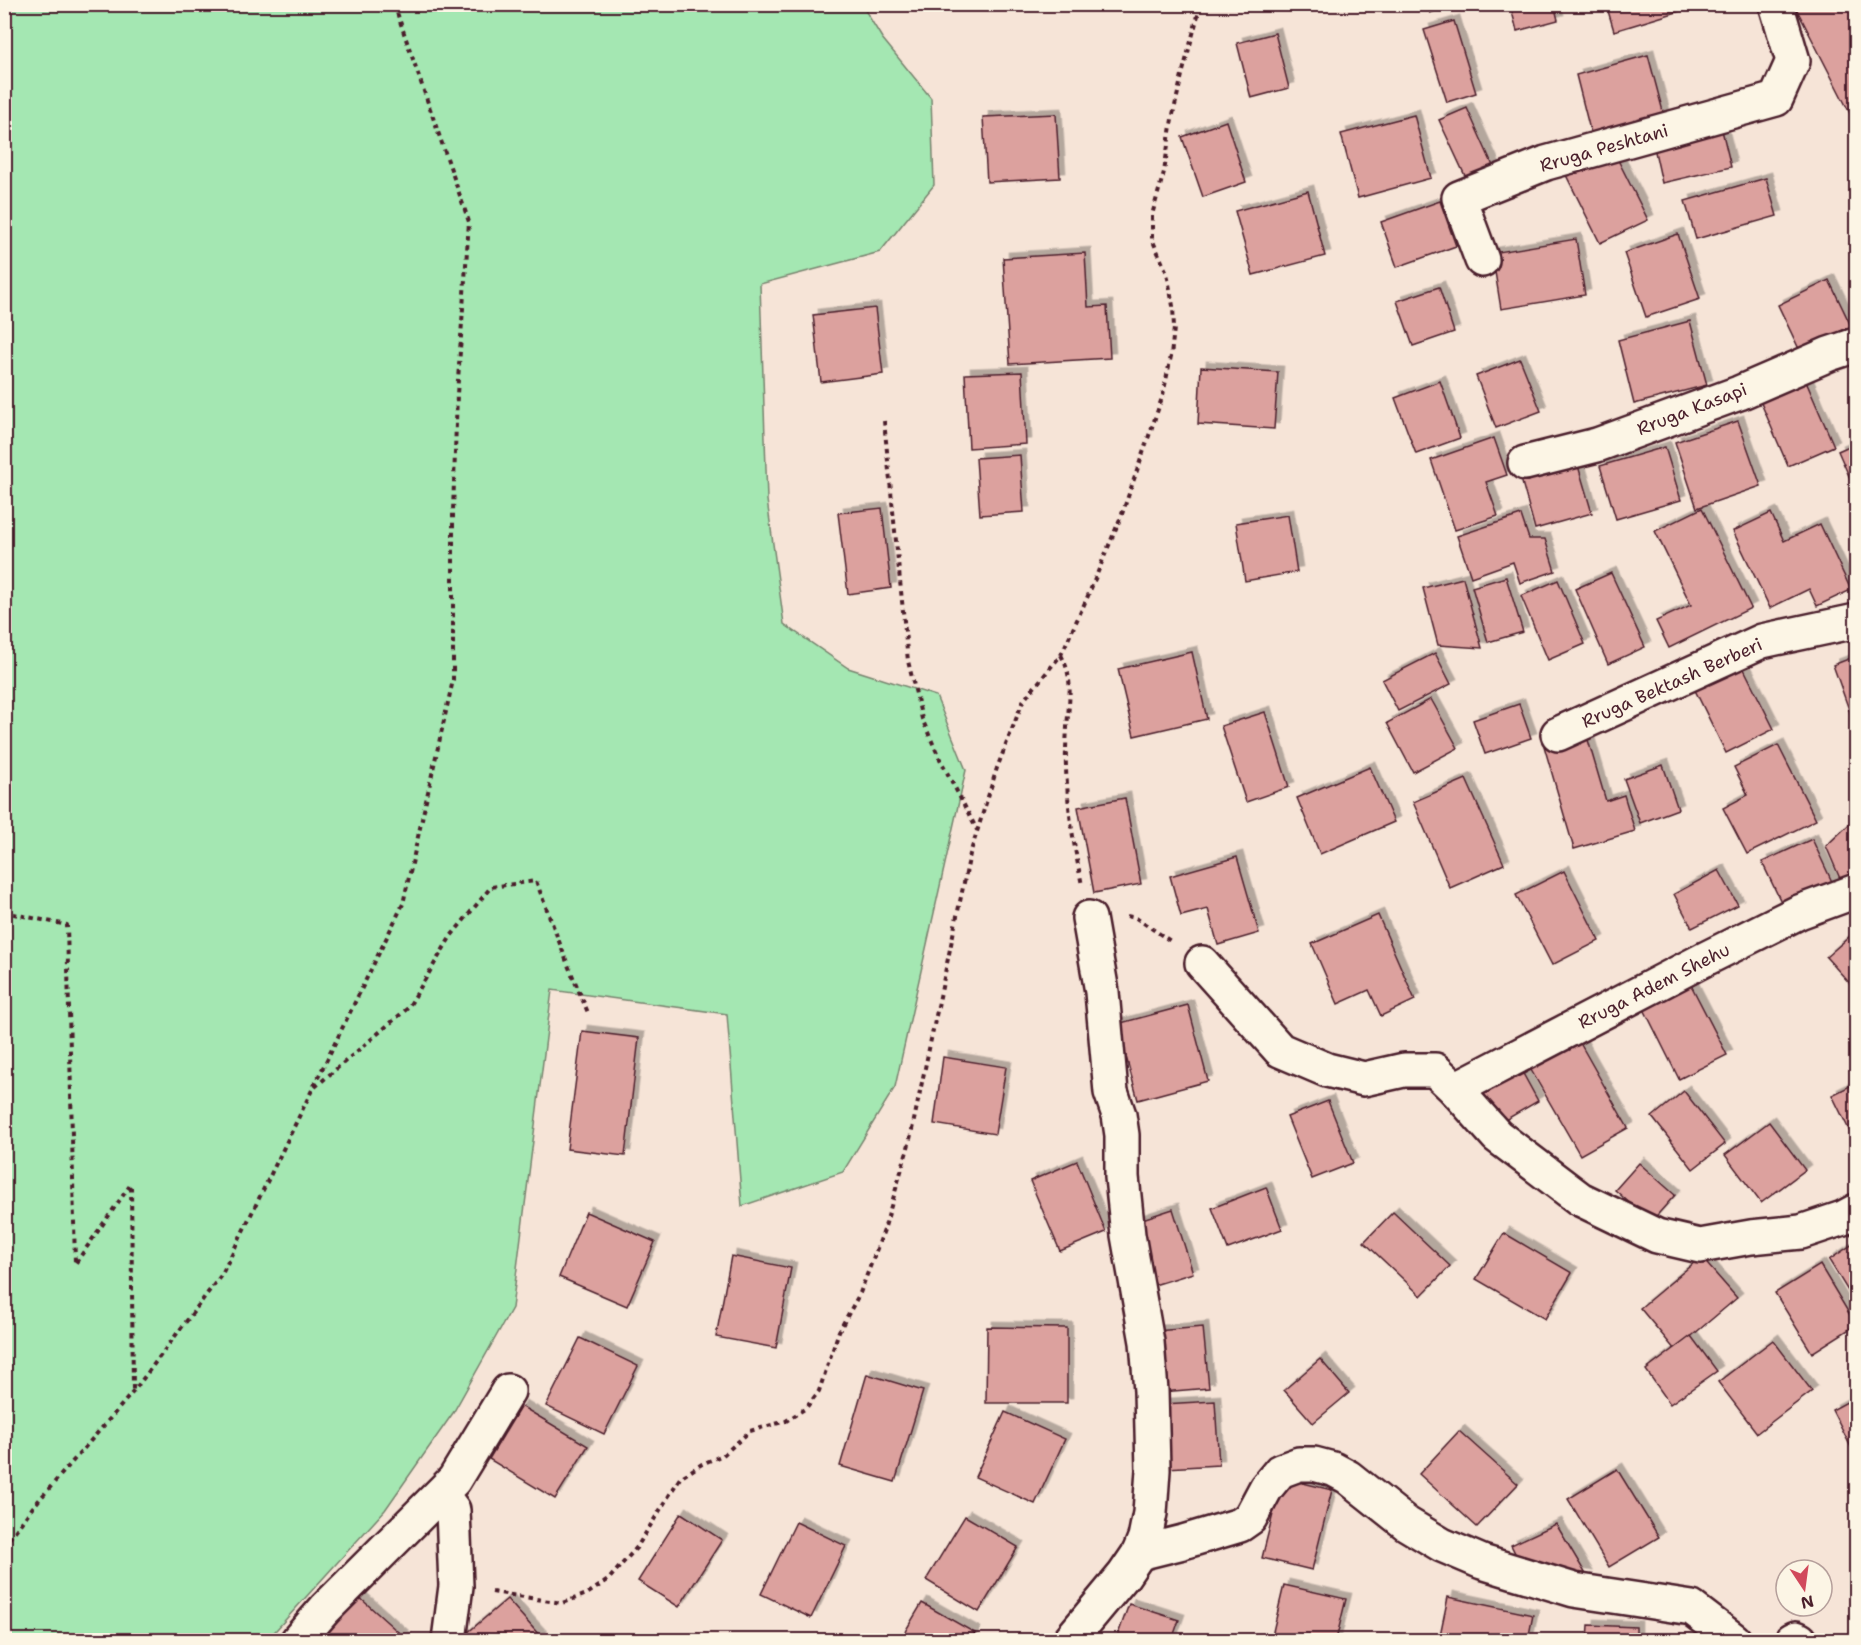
<svg xmlns="http://www.w3.org/2000/svg" width="1861" height="1645" font-family="'Shantell Sans',sans-serif">
  <style>
    .green { fill: #a4e7b2; stroke: #77836e; stroke-width: 1.5 }
    .building { fill: #dca19e; stroke: #4a1f2b; stroke-width: 1.5; filter: url(#shadow) }
    .lines { fill: none; stroke-linecap: round; stroke-linejoin: round }
    .minor-casing { stroke: #4a1f2b; stroke-width: 38 }
    .path { stroke: #4a1f2b; stroke-width: 4; stroke-dasharray: 4.5 4.5; stroke-linecap: butt }
    .minor { stroke: #fcf5e5; stroke-width: 33 }
    .labels { text-anchor: middle; stroke-width: 6; stroke-linejoin: round; paint-order: stroke }
    .street-label { font-size: 18px; fill: #4a1f2b; stroke: #fcf5e5 }
  </style>
  <defs>
    <filter id="shadow"><feDropShadow dx="5.5" dy="-5.5" stdDeviation="0" flood-color="#0004"/></filter>
  </defs>
  <rect width="100%" height="100%" fill="#f6e4d7"/>
  <filter id="ink" filterUnits="userSpaceOnUse"><feTurbulence type="fractalNoise" baseFrequency=".0167" numOctaves="2"/><feDisplacementMap in="SourceGraphic" scale="12" xChannelSelector="R" yChannelSelector="G"/><feConvolveMatrix kernelMatrix="1 2 1 2 8 2 1 2 1" color-interpolation-filters="sRGB"/></filter>
  <g filter="url(#ink)">
    <!-- green -->
    <polygon class="green" points="5,4 862,5 882,38 931,98 934,185 880,252 760,284 767,500 784,624 848,668 936,696 966,770 895,1087 843,1172 742,1206 727,1014 552,990 512,1308 453,1413 385,1510 267,1640 5,1640"/>
    <!-- building -->
    <g class="building">
      <polygon points="1427,4 1454,4 1430,13"/>
      <polygon points="1510,4 1554,4 1558,20 1517,31"/>
      <polygon points="1606,4 1685,4 1687,9 1614,31"/>
      <polygon points="1794,4 1856,4 1856,125"/>
      <polygon points="1454,21 1476,93 1447,102 1424,30"/>
      <polygon points="1275,33 1289,88 1251,98 1237,43"/>
      <polygon points="1648,55 1665,119 1592,138 1576,75"/>
      <polygon points="1467,108 1494,168 1467,180 1439,120"/>
      <polygon points="1056,114 1060,178 987,182 983,117"/>
      <polygon points="1414,115 1431,178 1358,198 1341,134"/>
      <polygon points="1226,121 1246,182 1203,197 1182,137"/>
      <polygon points="1722,130 1731,167 1662,183 1654,147"/>
      <polygon points="1613,150 1648,220 1600,243 1565,173"/>
      <polygon points="1766,178 1777,216 1696,239 1685,201"/>
      <polygon points="1308,191 1325,256 1253,275 1235,211"/>
      <polygon points="1440,201 1456,246 1397,267 1381,222"/>
      <polygon points="1678,234 1700,299 1646,317 1624,253"/>
      <polygon points="1576,239 1585,295 1501,309 1492,253"/>
      <polygon points="1085,253 1088,307 1107,306 1110,358 1010,364 1003,258"/>
      <polygon points="1829,280 1851,326 1800,351 1778,305"/>
      <polygon points="1439,287 1454,332 1413,346 1397,301"/>
      <polygon points="875,308 883,374 821,382 813,315"/>
      <polygon points="1690,321 1707,385 1634,404 1618,340"/>
      <polygon points="1520,359 1541,411 1496,428 1476,376"/>
      <polygon points="1201,367 1278,372 1274,429 1198,424"/>
      <polygon points="1801,370 1834,446 1788,466 1755,389"/>
      <polygon points="1022,372 1026,444 969,448 965,374"/>
      <polygon points="1440,381 1460,438 1416,454 1395,398"/>
      <polygon points="1738,421 1761,486 1697,508 1675,442"/>
      <polygon points="1494,438 1507,475 1486,482 1498,516 1455,530 1431,460"/>
      <polygon points="1856,443 1856,492 1838,451"/>
      <polygon points="1665,447 1681,500 1616,519 1600,466"/>
      <polygon points="1574,452 1592,513 1535,529 1518,468"/>
      <polygon points="1020,455 1024,512 980,515 976,458"/>
      <polygon points="882,508 891,588 848,594 838,513"/>
      <polygon points="1702,508 1751,608 1669,648 1656,621 1691,605 1655,531"/>
      <polygon points="1771,513 1784,541 1820,524 1851,590 1817,606 1809,589 1770,608 1733,531"/>
      <polygon points="1288,515 1297,572 1245,581 1236,523"/>
      <polygon points="1521,515 1529,539 1545,539 1555,571 1520,583 1513,562 1471,577 1457,536"/>
      <polygon points="1611,573 1645,647 1608,664 1575,589"/>
      <polygon points="1506,577 1523,632 1488,642 1472,587"/>
      <polygon points="1463,578 1482,648 1438,645 1423,588"/>
      <polygon points="1558,580 1585,644 1548,660 1521,596"/>
      <polygon points="1192,652 1207,719 1134,736 1118,669"/>
      <polygon points="1435,653 1451,684 1398,711 1382,680"/>
      <polygon points="1856,656 1856,716 1852,718 1833,665"/>
      <polygon points="1739,659 1774,729 1726,753 1691,682"/>
      <polygon points="1431,699 1458,748 1413,772 1387,723"/>
      <polygon points="1519,704 1531,738 1485,754 1473,720"/>
      <polygon points="1265,712 1289,787 1246,802 1221,726"/>
      <polygon points="1586,733 1606,801 1624,795 1635,831 1574,849 1544,746"/>
      <polygon points="1778,745 1816,820 1747,854 1723,808 1748,795 1734,767"/>
      <polygon points="1663,765 1678,809 1640,823 1624,779"/>
      <polygon points="1370,767 1394,822 1320,854 1297,798"/>
      <polygon points="1466,779 1504,864 1450,888 1413,802"/>
      <polygon points="1125,798 1141,884 1094,893 1078,807"/>
      <polygon points="1856,818 1856,875 1841,881 1826,846"/>
      <polygon points="1812,839 1834,886 1784,908 1762,862"/>
      <polygon points="1237,857 1259,933 1218,945 1208,909 1181,916 1170,876"/>
      <polygon points="1719,870 1738,905 1692,928 1674,894"/>
      <polygon points="1564,871 1599,941 1552,965 1516,895"/>
      <polygon points="1378,915 1415,1000 1381,1016 1369,990 1338,1004 1312,944"/>
      <polygon points="1856,931 1856,985 1854,988 1826,957"/>
      <polygon points="1691,985 1727,1055 1679,1079 1644,1009"/>
      <polygon points="1188,1005 1208,1081 1138,1100 1117,1024"/>
      <polygon points="582,1031 639,1038 625,1156 567,1149"/>
      <polygon points="1576,1036 1628,1128 1580,1155 1527,1063"/>
      <polygon points="943,1057 1006,1067 995,1134 934,1124"/>
      <polygon points="1520,1068 1538,1101 1495,1126 1477,1093"/>
      <polygon points="1856,1083 1856,1144 1832,1095"/>
      <polygon points="1684,1091 1725,1144 1693,1169 1652,1117"/>
      <polygon points="1328,1101 1353,1163 1312,1179 1287,1117"/>
      <polygon points="1769,1122 1805,1170 1761,1203 1725,1155"/>
      <polygon points="1077,1161 1106,1232 1060,1251 1030,1181"/>
      <polygon points="1639,1163 1675,1195 1651,1222 1615,1190"/>
      <polygon points="1266,1187 1282,1229 1228,1249 1212,1208"/>
      <polygon points="1173,1209 1193,1273 1151,1286 1130,1223"/>
      <polygon points="586,1212 655,1242 627,1306 559,1277"/>
      <polygon points="1393,1212 1450,1266 1421,1296 1364,1242"/>
      <polygon points="1504,1233 1572,1273 1545,1319 1476,1279"/>
      <polygon points="1856,1242 1856,1304 1829,1260"/>
      <polygon points="731,1256 791,1268 776,1348 716,1337"/>
      <polygon points="1701,1257 1737,1298 1675,1350 1640,1308"/>
      <polygon points="1820,1265 1856,1325 1812,1353 1775,1293"/>
      <polygon points="987,1327 1067,1328 1067,1403 986,1403"/>
      <polygon points="1203,1327 1209,1388 1162,1392 1156,1331"/>
      <polygon points="1691,1336 1717,1371 1670,1404 1646,1370"/>
      <polygon points="580,1338 638,1366 604,1434 546,1406"/>
      <polygon points="1773,1340 1812,1391 1757,1433 1718,1382"/>
      <polygon points="1320,1359 1349,1393 1313,1423 1284,1390"/>
      <polygon points="867,1374 923,1391 895,1482 840,1466"/>
      <polygon points="1856,1397 1856,1457 1832,1410"/>
      <polygon points="1215,1401 1219,1465 1166,1468 1163,1404"/>
      <polygon points="521,1406 588,1446 555,1499 489,1459"/>
      <polygon points="1005,1412 1065,1439 1035,1504 975,1477"/>
      <polygon points="1459,1431 1518,1484 1477,1527 1419,1474"/>
      <polygon points="1617,1469 1659,1537 1609,1567 1568,1499"/>
      <polygon points="1282,1478 1332,1490 1312,1570 1262,1558"/>
      <polygon points="681,1513 722,1540 679,1607 638,1581"/>
      <polygon points="965,1516 1018,1547 979,1612 926,1580"/>
      <polygon points="796,1522 846,1546 811,1618 761,1594"/>
      <polygon points="1556,1524 1587,1576 1521,1565 1511,1545"/>
      <polygon points="1284,1585 1346,1599 1336,1640 1271,1640"/>
      <polygon points="358,1596 406,1639 405,1640 319,1640"/>
      <polygon points="1448,1597 1533,1615 1528,1640 1439,1640"/>
      <polygon points="507,1599 541,1637 537,1640 459,1640"/>
      <polygon points="922,1603 975,1633 971,1640 900,1640"/>
      <polygon points="1129,1604 1179,1620 1172,1640 1116,1640"/>
      <polygon points="1589,1625 1636,1627 1636,1640 1588,1640"/>
    </g>
    <g class="lines">
      <!-- minor casing -->
      <g class="minor-casing">
        <g id="minor">
          <polyline points="1482,260 1459,198 1546,163 1776,99 1793,61 1776,4"/>
          <polyline points="1525,463 1597,445 1739,393 1829,354 1856,345"/>
          <polyline points="1558,734 1762,641 1856,621"/>
          <polyline points="1202,963 1280,1050 1327,1070 1364,1079 1404,1070 1435,1070 1455,1089 1497,1136 1580,1199 1657,1236 1700,1246 1751,1237 1801,1232 1843,1218 1856,1211"/>
          <polyline points="1455,1089 1705,959 1799,912 1856,891"/>
          <polyline points="441,1494 453,1510 456,1586 449,1640"/>
          <polyline points="1139,1553 1183,1542 1240,1525 1250,1518 1266,1488 1280,1471 1299,1464 1314,1464 1333,1469 1348,1477 1407,1524 1442,1545 1482,1562 1574,1590 1692,1608 1734,1640"/>
          <polyline points="298,1640 325,1609 454,1480 508,1391"/>
          <polyline points="1070,1640 1124,1575 1139,1553 1145,1538 1150,1513 1153,1470 1151,1391 1147,1342 1128,1235 1122,1177 1122,1135 1119,1115 1111,1092 1102,992 1089,918"/>
          <polyline points="1792,1640 1796,1638 1800,1640"/>
        </g>
      </g>
      <!-- path -->
      <g class="path">
        <polyline points="884,421 908,661 922,719 939,757 977,830"/>
        <path d="M 1061,655 C 1074,678 1069,701 1067,727 C 1066,746 1065,765 1067,783 C 1069,817 1075,851 1082,885"/>
        <polyline points="4,912 67,925 75,1264 131,1184 133,1391"/>
        <polyline points="1127,916 1136,918 1172,942"/>
        <polyline points="315,1087 408,1008 451,936 491,887 536,881 568,965 589,1015"/>
        <polyline points="4,1546 33,1507 133,1392 222,1274 403,904 453,680 453,511 457,394 469,222 394,4"/>
        <polyline points="492,1592 562,1603 587,1594 608,1580 637,1547 680,1478 702,1464 723,1455 750,1431 786,1421 806,1408 819,1391 839,1331 860,1293 884,1230 909,1144 970,854 997,768 1023,701 1061,655 1087,598 1122,514 1163,395 1171,356 1174,328 1173,306 1167,273 1152,239 1152,215 1164,172 1172,119 1182,75 1201,4"/>
      </g>
      <!-- minor -->
      <use href="#minor" class="minor"/>
    </g>
  </g>
  <g class="labels">
    <!-- street labels -->
    <g class="street-label">
      <text transform="translate(1604 148) rotate(-16)" y="6">Rruga Peshtani</text>
      <text transform="translate(1692 409) rotate(-21)" y="6">Rruga Kasapi</text>
      <text transform="translate(1672 683) rotate(-24)" y="6">Rruga Bektash Berberi</text>
      <text transform="translate(1654 986) rotate(-27)" y="6">Rruga Adem Shehu</text>
    </g>
  </g>
  <!-- margin -->
  <rect width="1861" height="1645" fill="none" stroke="#fcf5e5" stroke-width="24"/>
  <rect x="12" y="12" width="1837" height="1621" fill="none" stroke="#4a1f2b" stroke-width="2" filter="url(#ink)"/>
  <!-- north arrow -->
  <g transform="translate(1804 1588) rotate(167)"><circle r="28" fill="#fcf5e5" stroke="#b59f9b" stroke-width="1.5"/>
  <path d="M0-4.5L10 22L0 15L-10 22Z" fill="#d1495b"/>
  <text y="-9" font-size="16" font-weight="bold" text-anchor="middle" fill="#4a1f2b">N</text>
  </g>
</svg>
